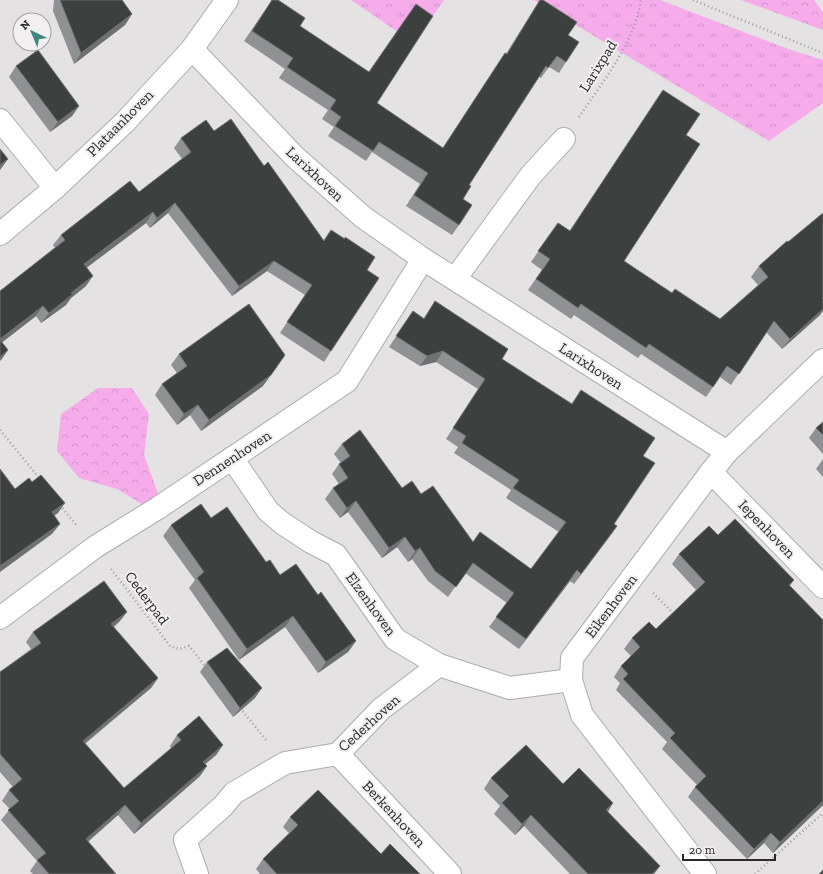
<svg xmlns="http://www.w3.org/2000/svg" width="823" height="874" font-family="'Zilla Slab',serif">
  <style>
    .grass { fill: url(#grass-tufts) }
    .park { fill: url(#park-crowns) }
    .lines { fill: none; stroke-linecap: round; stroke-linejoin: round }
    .minor-casing { stroke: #aeabae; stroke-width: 24 }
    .path { stroke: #9f9c9e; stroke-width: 2.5; stroke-dasharray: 1 3; stroke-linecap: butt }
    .minor { stroke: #fff; stroke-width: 22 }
    .wall { fill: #909192 }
    .shaded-wall { fill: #6f7170 }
    .building { fill: #3c403f; stroke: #6f7170 }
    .labels { text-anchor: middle; stroke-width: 4; stroke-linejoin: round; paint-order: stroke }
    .street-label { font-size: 15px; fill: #2b2a2b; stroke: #f2eff1 }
  </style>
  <defs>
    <pattern id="grass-tufts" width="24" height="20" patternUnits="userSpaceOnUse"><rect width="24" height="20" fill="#f6aceb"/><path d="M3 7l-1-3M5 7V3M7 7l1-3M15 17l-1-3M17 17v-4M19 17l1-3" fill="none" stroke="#d394ca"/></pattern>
    <pattern id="park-crowns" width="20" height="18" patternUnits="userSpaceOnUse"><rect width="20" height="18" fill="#f6aceb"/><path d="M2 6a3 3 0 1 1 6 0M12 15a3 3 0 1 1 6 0" fill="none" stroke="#d394ca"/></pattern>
  </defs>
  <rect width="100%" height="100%" fill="#e5e2e4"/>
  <!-- grass -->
  <g class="grass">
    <polygon points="351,0 444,0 414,43"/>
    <polygon points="534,0 660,0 791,50 823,60 823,103 769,141"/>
  </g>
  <!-- park -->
  <g class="park">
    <polygon points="741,0 814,0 823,13 823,30"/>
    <polygon points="98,388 132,388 149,414 144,455 159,496 145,506 117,489 79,478 57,451 61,414"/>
  </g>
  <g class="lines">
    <!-- minor casing -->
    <g class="minor-casing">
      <g id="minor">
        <polyline points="192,49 295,157 363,217 423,259 727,452"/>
        <polyline points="0,120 55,188"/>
        <polyline points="0,234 55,188 125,122 192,49 227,0"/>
        <polyline points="455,279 531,175 564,139"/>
        <polyline points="232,458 268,511 282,523 311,542 336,555 395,639 439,665 510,688 571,680"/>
        <polyline points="711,472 823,587"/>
        <polyline points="0,618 95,547 158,508 347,381 423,259"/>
        <polyline points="338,754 450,874"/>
        <polyline points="197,874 185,840 223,806 234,793 285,763 338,754 381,709 439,665"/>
        <polyline points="705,874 582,715 571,680 572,658 711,472 727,452 823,360"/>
      </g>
    </g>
    <!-- path -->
    <g class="path">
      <polyline points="693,0 823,53"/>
      <path d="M 579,117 C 603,81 634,44 641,0"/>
      <polyline points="0,430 40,479"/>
      <polyline points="60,505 77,526"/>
      <polyline points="111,569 170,646 179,649 189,646 206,667"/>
      <polyline points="653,593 675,615"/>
      <polyline points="240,708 267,741"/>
      <polyline points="755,874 823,813"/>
    </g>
    <!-- minor -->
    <use href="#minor" class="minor"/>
  </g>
  <!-- wall -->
  <g class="wall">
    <polygon points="54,0 122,0 132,14 125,25 74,64 53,11"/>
    <polygon points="272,0 300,26 377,103 443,148 498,64 505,53 506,54 534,9 540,0 568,35 566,62 559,73 549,67 541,78 539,77 469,185 463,199 459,225 452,235 406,206 420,184 372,152 366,161 328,136 334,127 322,119 328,110 279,78 285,69 244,41"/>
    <polygon points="16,66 79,106 72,116 50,132 9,77"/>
    <polygon points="663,90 686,135 624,261 672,293 720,319 758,285 751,277 759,266 820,315 782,349 766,332 731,385 720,377 706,397 641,354 638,358 574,315 571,319 528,290 542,270 531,262 558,223 570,231"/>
    <polygon points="214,131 264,166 323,241 331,230 367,270 331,351 324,362 280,333 305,295 267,271 232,296 168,213 150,228 146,223 87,267 86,286 71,298 66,305 41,323 36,316 2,342 8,350 1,360 0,291 55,248 53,245 61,235 139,192 182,159 174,148 181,138"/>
    <polygon points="435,301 502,359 643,456 614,524 617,526 574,584 570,581 519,649 489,627 507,603 465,573 448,597 428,581 412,559 408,562 397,547 382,558 348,512 340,518 325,499 333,488 339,484 332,474 339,464 341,463 334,454 342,444 402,488 421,494 473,542 531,569 559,532 506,498 511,490 454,453 458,447 446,439 478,389 436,362 420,366 389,347 413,311 424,318"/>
    <polygon points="179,354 263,386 201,431 190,415 177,425 155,395 162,384 177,373 171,365"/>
    <polygon points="823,422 823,454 809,438 816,428"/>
    <polygon points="823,459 823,477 816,469"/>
    <polygon points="211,518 266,562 280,575 318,595 356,641 348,652 318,673 285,627 239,660 189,588 195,580 163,536 171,525"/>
    <polygon points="718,535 794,580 790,586 823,620 823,807 822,806 773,853 764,843 747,859 688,797 695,787 697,785 662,749 667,742 616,690 620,683 614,677 621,666 631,656 624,649 632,638 656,629 696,590 672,564 679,554"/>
    <polygon points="127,612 119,622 114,627 158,678 151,688 85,744 124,788 171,748 170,746 177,735 223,745 216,755 205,764 207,766 200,776 134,834 118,815 88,842 116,874 33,874 30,871 37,861 1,820 10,809 2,801 9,790 13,787 0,772 0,672 31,649 26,642 33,632"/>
    <polygon points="207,662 255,698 233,717 200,672"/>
    <polygon points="491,778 563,784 613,803 608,812 660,866 654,874 570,874 524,826 515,835 494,814 500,806 484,789"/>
    <polygon points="290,817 381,854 420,874 260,874 256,869 263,859 289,833 283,827"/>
  </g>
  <!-- shaded-wall -->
  <g class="shaded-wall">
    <polygon points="132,14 125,25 74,64 81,53"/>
    <polygon points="79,106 72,116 50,132 58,122"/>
    <polygon points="8,159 0,170 0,165"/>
    <polygon points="175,203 168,213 150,228 157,218"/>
    <polygon points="153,212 146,223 77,275 84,264"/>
    <polygon points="274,261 267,271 232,296 239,286"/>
    <polygon points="93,276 86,286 71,298 66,305 41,323 49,313 71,293"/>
    <polygon points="43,306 36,316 0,344 0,339"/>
    <polygon points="823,309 823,311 820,315 782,349 790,339"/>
    <polygon points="8,350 1,360 0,361 0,357"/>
    <polygon points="443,351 436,362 420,366 427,356"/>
    <polygon points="271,375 263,386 201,431 209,420"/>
    <polygon points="198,405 190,415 177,425 184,414"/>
    <polygon points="356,501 348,512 340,518 347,508"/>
    <polygon points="65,503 58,513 44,523 52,512"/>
    <polygon points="60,524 52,534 0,572 0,566"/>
    <polygon points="617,526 610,536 574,584 581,574"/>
    <polygon points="405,537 397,547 382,558 389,548"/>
    <polygon points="420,548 412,559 408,562 415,551"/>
    <polygon points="577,570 570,581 519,649 526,639"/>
    <polygon points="127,612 119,622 104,634 111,624"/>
    <polygon points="293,616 285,627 239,660 247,649"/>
    <polygon points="356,641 348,652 318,673 326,662"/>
    <polygon points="158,678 151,688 75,751 83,741"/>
    <polygon points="262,688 255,698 233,717 240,708"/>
    <polygon points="223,745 216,755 196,772 203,762"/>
    <polygon points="207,766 200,776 134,834 141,823"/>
    <polygon points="823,801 823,804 822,806 773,853 780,842"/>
    <polygon points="613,803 606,814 606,810"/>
    <polygon points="125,805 118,815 79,849 86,839"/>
    <polygon points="531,815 524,826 515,835 522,824"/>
    <polygon points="771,833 764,843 747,859 754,849"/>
    <polygon points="660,866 654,874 652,874"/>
  </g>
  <!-- building -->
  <g class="building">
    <polygon points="60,0 122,0 132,14 81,53"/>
    <polygon points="272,0 278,0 305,18 300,26 369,72 416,4 433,16 377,103 443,148 505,53 507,54 540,0 543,0 577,22 568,35 579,42 566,62 557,56 548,68 546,66 469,185 471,186 463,199 472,205 459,225 414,195 428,173 379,142 373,151 335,126 341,117 330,109 336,100 287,67 293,58 252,31"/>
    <polygon points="38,50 79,106 58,122 16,66"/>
    <polygon points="663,90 700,114 686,135 700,144 624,261 672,293 675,289 720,319 768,277 759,266 787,241 788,242 823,213 823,297 822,298 823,299 823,309 790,339 774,321 739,374 727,366 713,387 649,344 646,348 581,304 578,308 536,279 550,259 538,251 558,223 570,231"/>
    <polygon points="231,119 264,166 268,162 324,241 331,230 345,239 345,237 375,257 367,270 379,278 331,351 287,322 312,285 274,261 239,286 175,203 157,218 153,212 84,264 93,276 71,293 73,294 49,313 43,306 0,339 0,291 65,240 61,235 130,181 139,192 191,152 181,138 206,120 214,131"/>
    <polygon points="0,149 8,159 0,165"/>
    <polygon points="435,301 508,349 502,359 572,404 581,390 655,438 643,456 655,463 614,524 617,526 581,574 577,570 526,639 496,617 514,593 473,563 456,587 435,571 420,548 415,551 405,537 389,548 356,501 347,508 333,488 348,478 339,464 350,456 342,444 360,430 402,488 412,481 421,494 433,486 473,542 480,532 531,569 566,522 513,488 519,480 462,443 466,436 453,428 485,379 443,351 427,356 396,336 413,311 424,319"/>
    <polygon points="249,304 285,355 271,375 209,420 198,405 184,414 162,384 187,366 179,354"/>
    <polygon points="0,340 8,350 0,357"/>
    <polygon points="823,422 823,435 816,428"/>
    <polygon points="0,469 15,489 29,478 32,482 41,475 65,503 52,512 60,524 0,566"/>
    <polygon points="201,504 211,518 227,507 266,562 270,560 280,575 296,564 318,595 321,592 356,641 326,662 293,616 247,649 197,578 204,572 171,525"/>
    <polygon points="735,519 794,580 789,585 823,620 823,801 780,842 771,833 754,849 695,787 706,776 670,738 675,733 623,679 628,674 621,666 640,647 632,638 649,622 656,629 705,582 679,554 709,526 718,535"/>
    <polygon points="104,581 127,612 111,624 158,678 83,741 124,788 181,740 177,735 199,716 223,745 203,762 207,766 141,823 125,805 86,839 116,874 49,874 37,860 46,853 8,810 19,801 9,790 22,779 0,754 0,672 41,643 33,632"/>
    <polygon points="227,648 262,688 240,708 207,662"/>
    <polygon points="526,745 563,784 579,768 613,803 606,810 660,866 652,874 588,874 531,815 522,824 502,803 509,796 491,778"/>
    <polygon points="318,790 381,854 390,844 420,874 277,874 263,859 298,825 290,817"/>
    <polygon points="823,870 823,874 819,874"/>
  </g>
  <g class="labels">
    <!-- street labels -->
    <g class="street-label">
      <text transform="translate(598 66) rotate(-58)" y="5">Larixpad</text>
      <text transform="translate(120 123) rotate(-45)" y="5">Plataanhoven</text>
      <text transform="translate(315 174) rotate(43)" y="5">Larixhoven</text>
      <text transform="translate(591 366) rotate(33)" y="5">Larixhoven</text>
      <text transform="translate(232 458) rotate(-33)" y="5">Dennenhoven</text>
      <text transform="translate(767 529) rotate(46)" y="5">Iepenhoven</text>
      <text transform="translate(147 598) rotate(53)" y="5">Cederpad</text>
      <text transform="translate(371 604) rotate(54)" y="5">Elzenhoven</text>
      <text transform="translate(611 606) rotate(-53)" y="5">Eikenhoven</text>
      <text transform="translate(369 723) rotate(-42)" y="5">Cederhoven</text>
      <text transform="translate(394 814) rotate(47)" y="5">Berkenhoven</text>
    </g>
  </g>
  <!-- north arrow -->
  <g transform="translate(32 32) rotate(316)"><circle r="19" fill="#f2eff1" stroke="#a2a0a2"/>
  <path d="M0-3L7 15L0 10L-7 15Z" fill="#408680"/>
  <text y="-6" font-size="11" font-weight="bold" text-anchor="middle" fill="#2b2a2b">N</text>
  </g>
  <!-- scale -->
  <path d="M683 854v6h92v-6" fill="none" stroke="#2b2a2b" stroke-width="2"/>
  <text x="689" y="854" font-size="12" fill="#2b2a2b" stroke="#f2eff1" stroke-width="3" paint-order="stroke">20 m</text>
</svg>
